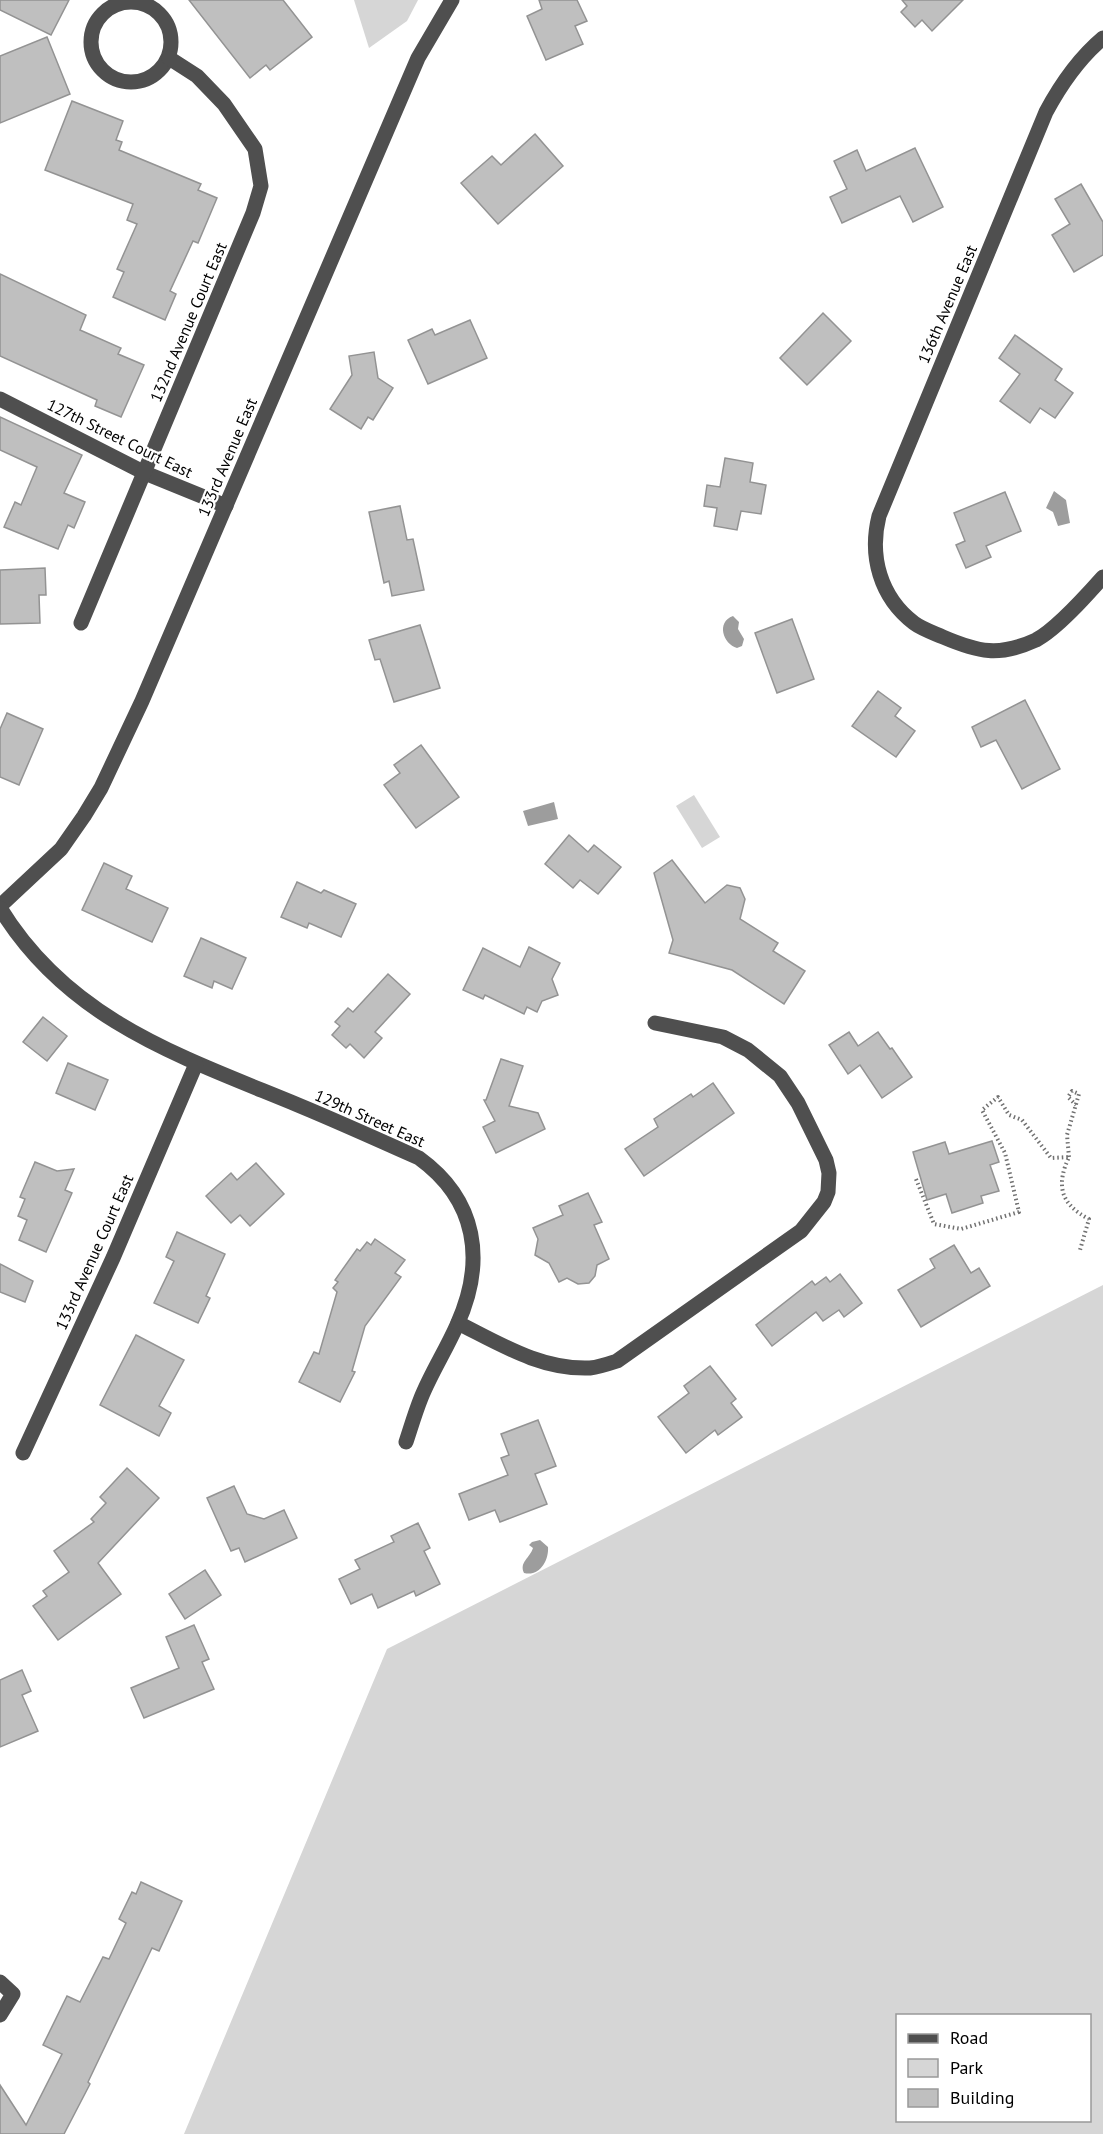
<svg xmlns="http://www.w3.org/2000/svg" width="1103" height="2134" font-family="'PT Sans',sans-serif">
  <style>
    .green { fill: #d6d6d6; fill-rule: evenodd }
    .water { fill: #9d9d9d }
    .building { fill: #bfbfbf; stroke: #939393; stroke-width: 1.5 }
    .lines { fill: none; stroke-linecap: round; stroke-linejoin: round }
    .path { stroke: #717171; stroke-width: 4; stroke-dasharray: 1.5 3; stroke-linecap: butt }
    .minor { stroke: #4f4f4f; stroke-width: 15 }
    .labels { text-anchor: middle; stroke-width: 4.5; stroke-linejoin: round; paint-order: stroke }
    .street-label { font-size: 16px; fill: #000; stroke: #fff }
  </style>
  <rect width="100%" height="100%" fill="#fff"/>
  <!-- green -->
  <g class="green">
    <polygon points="354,0 418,0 407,21 369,48"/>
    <polygon points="694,795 720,837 702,848 676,806"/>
    <path d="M 1103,1285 L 1103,2134 L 184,2134 L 387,1649 ZM 898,2016 L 1090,2016 L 1090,2120 L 898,2120 Z"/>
  </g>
  <!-- water -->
  <g class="water">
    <polygon points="1054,491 1066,500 1070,523 1058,526 1053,512 1046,508"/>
    <path d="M 733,616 L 739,622 L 738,629 L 744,639 L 742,646 L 737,648 C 723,644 716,622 733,616 Z"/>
    <polygon points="554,802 558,819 528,826 523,811"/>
    <path d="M 540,1540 L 548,1547 C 549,1561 539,1577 524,1573 C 519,1562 530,1558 533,1548 L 529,1545 L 532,1542 Z"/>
  </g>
  <!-- building -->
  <g class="building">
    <polygon points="0,0 69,0 51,35 0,10"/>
    <polygon points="189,0 283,0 312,37 270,70 266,65 250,78"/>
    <polygon points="539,0 577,0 587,21 575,26 583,44 546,60 527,16 542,9"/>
    <polygon points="902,0 963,0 932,31 922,20 915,27 901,12 907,6"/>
    <polygon points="47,37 70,94 0,123 0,56"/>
    <polygon points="72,101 123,121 116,140 122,142 119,150 201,184 198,190 217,198 198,243 193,241 170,291 176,294 165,320 113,297 124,272 117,269 137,224 127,220 133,204 45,170"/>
    <polygon points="535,134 563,166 498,224 461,183 492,156 501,165"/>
    <polygon points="915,148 943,207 913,222 900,196 842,223 830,197 847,189 834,161 857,150 866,171"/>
    <polygon points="1081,184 1103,222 1103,255 1074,272 1052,235 1070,224 1055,199"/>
    <polygon points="0,274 86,315 80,330 121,348 118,354 144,365 121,417 95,406 97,400 0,356"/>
    <polygon points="823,313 851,341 807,385 780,358"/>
    <polygon points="470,320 487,358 428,384 408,340 432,329 435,335"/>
    <polygon points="1015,335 1062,369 1055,380 1073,393 1055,418 1040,408 1030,423 1000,401 1020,374 999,358"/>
    <polygon points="374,352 378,378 393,388 373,420 368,417 361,429 330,409 352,375 349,356"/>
    <polygon points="0,417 82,455 64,493 85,502 74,528 68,525 58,549 4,527 15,502 21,505 37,467 0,450"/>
    <polygon points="725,458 753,463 750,482 766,485 761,514 741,511 737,530 714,526 717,508 704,506 707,485 720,487"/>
    <polygon points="1005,492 1021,531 986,546 991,557 966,568 956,545 965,541 954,513"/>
    <polygon points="400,506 407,540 413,539 424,590 392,596 389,581 384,583 369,512"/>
    <polygon points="45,568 46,595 39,595 40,623 0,624 0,570"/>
    <polygon points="792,619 814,679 777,693 755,633"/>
    <polygon points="420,625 440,688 394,702 380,659 375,660 369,640"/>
    <polygon points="878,691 901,708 895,716 915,731 896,757 852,726"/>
    <polygon points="1025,700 1060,769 1022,789 996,740 981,747 972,727"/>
    <polygon points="7,713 43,729 19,785 0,777 0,729"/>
    <polygon points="421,745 459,797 416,828 384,785 400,773 394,765"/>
    <polygon points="569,835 588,852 594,845 621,867 598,894 580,880 573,888 545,864"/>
    <polygon points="672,860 705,903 727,885 740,888 745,899 740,919 778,943 773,951 805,971 784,1004 732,970 669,953 673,940 654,873"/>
    <polygon points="104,863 132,876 126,889 168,908 152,942 82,910"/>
    <polygon points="297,882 321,893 324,890 356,904 341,937 309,923 307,928 281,917"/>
    <polygon points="201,938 246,958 232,989 214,981 212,988 184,976"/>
    <polygon points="529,947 560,963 552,979 558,995 542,1001 537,1012 527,1007 524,1014 485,995 483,999 463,990 483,948 520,967"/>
    <polygon points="388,974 410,994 375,1032 382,1038 364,1058 350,1044 346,1048 332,1035 340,1026 335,1022 348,1008 353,1012"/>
    <polygon points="43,1017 67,1036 47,1061 23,1042"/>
    <polygon points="849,1032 858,1046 878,1032 890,1049 892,1048 912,1077 882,1098 860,1065 848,1074 829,1045"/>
    <polygon points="501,1059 523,1066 509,1106 538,1113 545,1129 496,1153 483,1127 495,1121 484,1100 486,1100"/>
    <polygon points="68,1063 108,1080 95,1110 56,1093"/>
    <polygon points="713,1083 734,1113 644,1176 625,1149 658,1127 654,1119 691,1094 693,1097"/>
    <polygon points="992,1141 999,1162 990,1165 999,1191 981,1196 983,1203 952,1213 946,1194 927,1200 913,1152 945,1142 949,1154"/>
    <polygon points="35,1162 57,1171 74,1169 65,1190 72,1193 46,1252 19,1240 27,1220 18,1216 25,1199 20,1197"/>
    <polygon points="256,1163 284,1194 250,1226 240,1215 231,1223 206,1196 231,1173 237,1180"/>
    <polygon points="588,1193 602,1222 594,1225 609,1259 597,1265 595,1276 589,1283 578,1284 567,1278 559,1282 549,1263 535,1255 538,1239 533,1228 563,1215 559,1206"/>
    <polygon points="177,1232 225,1254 206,1296 210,1298 198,1323 154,1303 174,1261 166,1257"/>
    <polygon points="375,1239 405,1260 395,1273 401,1277 365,1326 352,1371 355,1372 340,1402 299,1382 314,1352 319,1354 337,1292 333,1288 338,1282 335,1280 357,1249 360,1251 367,1242 371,1245"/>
    <polygon points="954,1245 971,1273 979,1268 990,1286 921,1327 898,1290 935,1268 930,1259"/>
    <polygon points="0,1264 33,1281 25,1302 0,1292"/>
    <polygon points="840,1274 862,1303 844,1317 839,1310 823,1321 816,1312 772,1346 756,1325 812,1281 815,1285 826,1277 830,1282"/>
    <polygon points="136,1335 184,1360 159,1406 171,1413 159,1436 100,1405"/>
    <polygon points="710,1366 736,1399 731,1403 742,1417 718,1435 715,1430 686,1453 658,1417 689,1393 684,1386"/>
    <polygon points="538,1420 556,1466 535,1474 547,1504 500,1522 495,1510 469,1520 459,1494 508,1475 501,1458 509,1455 501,1434"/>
    <polygon points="127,1468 159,1498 98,1563 121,1594 58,1640 33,1606 47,1596 43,1591 69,1572 54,1551 94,1522 91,1519 106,1503 100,1497"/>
    <polygon points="234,1486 247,1514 264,1519 284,1510 297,1538 245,1562 239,1548 231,1551 207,1498"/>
    <polygon points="418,1523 430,1548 424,1551 440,1584 416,1596 414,1591 378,1608 372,1594 351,1604 339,1579 360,1569 355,1560 394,1542 391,1536"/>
    <polygon points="205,1570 221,1595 185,1619 169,1594"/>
    <polygon points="194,1625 209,1659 202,1662 214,1689 144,1718 131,1688 179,1668 166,1637"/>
    <polygon points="22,1670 31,1691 22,1695 38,1731 0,1747 0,1680"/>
    <polygon points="141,1882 182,1901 159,1951 152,1948 88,2082 90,2084 64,2134 0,2134 0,2085 26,2125 62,2054 43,2045 67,1996 80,2002 103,1957 109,1959 126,1923 119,1919 132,1892 136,1894"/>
  </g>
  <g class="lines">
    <!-- path -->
    <g class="path">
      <polyline points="1069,1157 1067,1135 1079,1094 1072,1091 1068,1097 1076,1105"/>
      <path d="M 916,1179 L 934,1224 L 961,1229 L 1019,1212 L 1005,1153 L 982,1110 L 998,1097 L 1009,1115 L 1022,1120 L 1051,1158 L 1069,1157 C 1056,1185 1060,1204 1089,1219 L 1080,1250"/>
    </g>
    <!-- minor -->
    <g class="minor">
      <circle cx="131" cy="42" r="40"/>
      <path d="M 1103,38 C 1078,59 1061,84 1046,112 L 879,516 C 869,556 880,597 914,623 C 922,629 934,633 943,637 C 978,652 999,657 1036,640 C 1057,629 1087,595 1103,577"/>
      <polyline points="0,399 145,473 226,506"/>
      <polyline points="81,623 253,213 261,186 255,149 224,104 197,76 169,58"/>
      <polyline points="0,906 61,849 84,816 101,788 142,701 418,58 452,0"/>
      <path d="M 0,908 C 69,1021 182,1057 298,1105 C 339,1122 379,1140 419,1158 C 477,1200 486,1261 457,1325 C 446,1350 431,1373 421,1398 C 415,1413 411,1427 406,1442"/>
      <path d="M 458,1323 C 500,1344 541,1370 590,1368 C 599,1367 608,1364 617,1361 L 801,1231 L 824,1202 L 828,1192 L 829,1173 L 826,1160 L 798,1103 L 780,1076 L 748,1050 L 723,1037 L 655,1023"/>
      <polyline points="23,1453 113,1258 196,1064"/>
      <polyline points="0,1982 13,1994 0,2015"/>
    </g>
  </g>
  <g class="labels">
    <!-- street labels -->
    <g class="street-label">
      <text transform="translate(947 304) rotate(-67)" y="6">136th Avenue East</text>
      <text transform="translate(188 322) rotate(-67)" y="6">132nd Avenue Court East</text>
      <text transform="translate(120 438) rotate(26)" y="6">127th Street Court East</text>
      <text transform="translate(227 457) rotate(-67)" y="6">133rd Avenue East</text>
      <text transform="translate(370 1118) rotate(24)" y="6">129th Street East</text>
      <text transform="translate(94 1252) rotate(-66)" y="6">133rd Avenue Court East</text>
    </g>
  </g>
  <!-- legend -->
  <rect x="896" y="2014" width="195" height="108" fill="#ffffff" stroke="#999999" stroke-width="1.5"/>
  <rect x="908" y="2034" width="30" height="9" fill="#4f4f4f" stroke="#999999" stroke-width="1.5"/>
  <text x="950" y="2044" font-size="18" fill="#000000">Road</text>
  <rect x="908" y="2059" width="30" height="18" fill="#d6d6d6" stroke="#999999" stroke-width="1.5"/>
  <text x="950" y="2074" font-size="18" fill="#000000">Park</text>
  <rect x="908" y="2089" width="30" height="18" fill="#bfbfbf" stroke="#999999" stroke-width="1.5"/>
  <text x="950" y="2104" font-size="18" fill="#000000">Building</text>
</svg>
